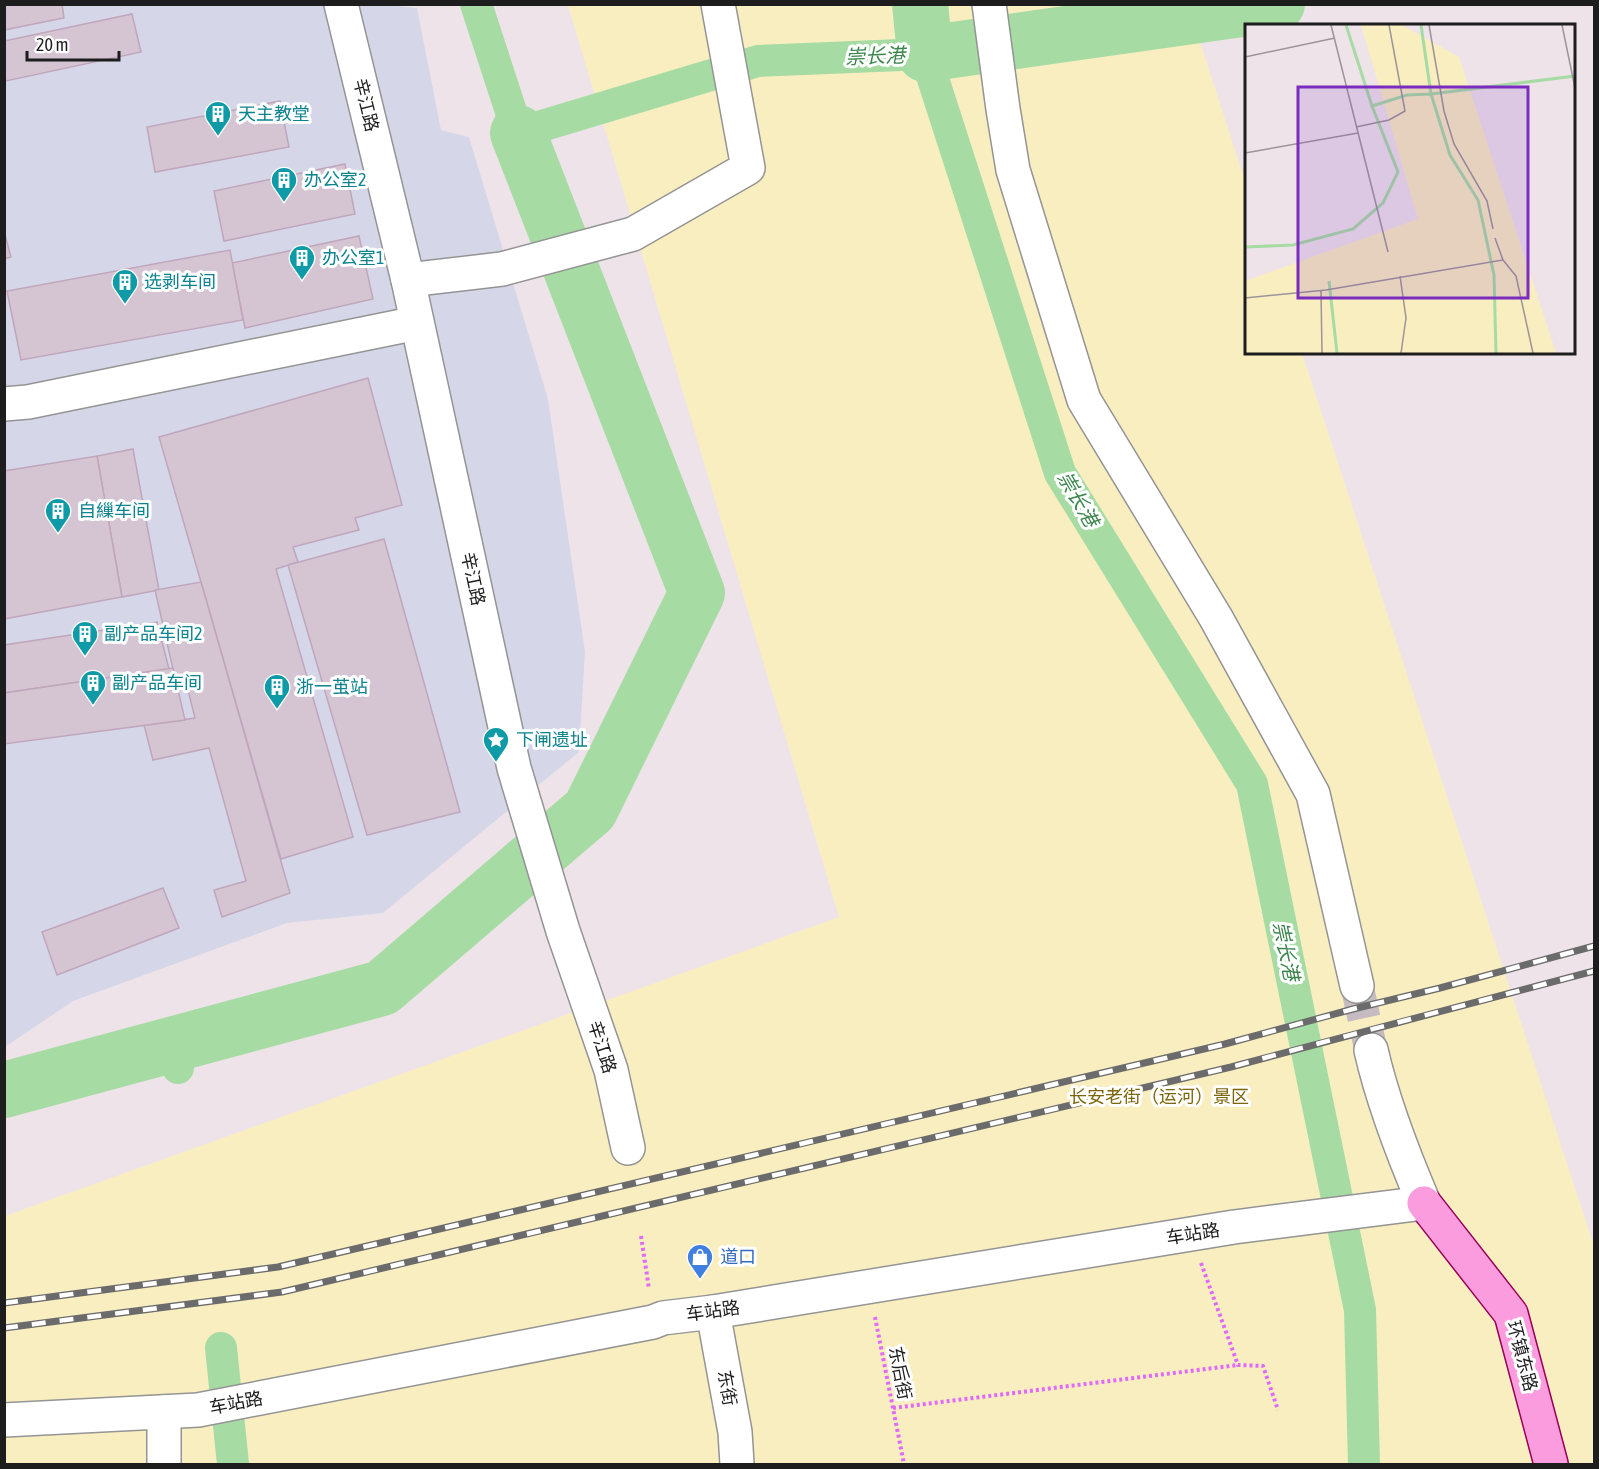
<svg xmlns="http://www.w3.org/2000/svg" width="1599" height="1469" font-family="'Asap Condensed','Noto Sans SC',sans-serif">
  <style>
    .industrial { fill: #d5d7e8 }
    .park { fill: #f9eec0 }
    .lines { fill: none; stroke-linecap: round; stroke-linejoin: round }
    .canal { stroke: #a6dca4; stroke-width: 32 }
    .river { stroke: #a6dca4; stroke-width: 56 }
    .building { fill: #d5c4d2; stroke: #c0a6bc; stroke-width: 1.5 }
    .minor-tunnel { stroke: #c5bbc1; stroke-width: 33; stroke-dasharray: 33 16; stroke-linecap: butt }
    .minor-casing { stroke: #949494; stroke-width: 36 }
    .major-casing { stroke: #96015a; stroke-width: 36 }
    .path { stroke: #e16af9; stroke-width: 4; stroke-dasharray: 3 3; stroke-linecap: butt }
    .minor { stroke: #fff; stroke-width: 33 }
    .major { stroke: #fb9cdf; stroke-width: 33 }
    .rail-casing { stroke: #6b6b6b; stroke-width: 7 }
    .rail { stroke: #fff; stroke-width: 4.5; stroke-dasharray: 14; stroke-linecap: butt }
    .labels { text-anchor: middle; stroke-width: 6; stroke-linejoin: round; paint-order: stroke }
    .street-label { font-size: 18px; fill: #1d1d1d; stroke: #fff }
    .culture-label { font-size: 18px; fill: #0d838f; stroke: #fff; text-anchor: start }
    .park-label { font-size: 18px; fill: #7b660c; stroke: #fff }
    .shop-label { font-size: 18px; fill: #366cbe; stroke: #fff; text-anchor: start }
    .water-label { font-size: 20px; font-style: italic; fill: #3c854d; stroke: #fff }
    .inset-river { fill: none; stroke: #a6dca4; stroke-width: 3 }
    .inset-road { fill: none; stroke: #9b9498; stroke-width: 1.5 }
    .view { fill: #7b2cbf; fill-opacity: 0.15; stroke: #7b2cbf; stroke-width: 3 }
    .inset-edge { fill: none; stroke: #1d1d1d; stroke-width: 3 }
  </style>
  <rect width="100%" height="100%" fill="#efe3ea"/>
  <!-- industrial -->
  <polygon class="industrial" points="377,4 417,8 441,130 469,137 548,399 585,652 579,752 383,913 287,923 73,1001 5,1047 5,5"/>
  <!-- park -->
  <polygon class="park" points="568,5 1188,5 1246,184 1246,352 1302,353 1594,1246 1594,1464 5,1464 5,1216 839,917"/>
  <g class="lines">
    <!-- canal -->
    <g class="canal">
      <polyline points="476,4 518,133 758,61 925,54 1060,473 1252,784 1360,1310 1364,1464"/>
      <polyline points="173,1044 178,1068"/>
      <polyline points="221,1348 233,1464"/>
    </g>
    <!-- river -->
    <g class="river">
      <polyline points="920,4 925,54 1277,4"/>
      <polyline points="4,1090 382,988 590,810 697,593 518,133"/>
    </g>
  </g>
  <!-- building -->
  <g class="building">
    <polygon points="4,4 62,4 64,18 4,30"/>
    <polygon points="132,14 141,52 6,81 4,75 4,41"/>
    <polygon points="280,101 289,147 155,172 147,127"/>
    <polygon points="345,164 355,214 224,241 214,191"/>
    <polygon points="4,231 11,257 4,259"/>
    <polygon points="359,236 373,299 245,328 232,263"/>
    <polygon points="230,250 243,320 21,360 7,291"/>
    <polygon points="368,378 402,505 355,518 359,530 293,547 298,562 276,569 353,837 281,859 159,437"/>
    <polygon points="133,449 159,590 122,597 97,456"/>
    <polygon points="97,456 122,597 4,619 4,471"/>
    <polygon points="384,539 460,812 367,835 288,565"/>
    <polygon points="201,582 290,893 222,917 214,890 246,881 209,748 153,760 144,725 195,718 185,678 175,678 155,590"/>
    <polygon points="157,622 169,669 4,693 4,645"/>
    <polygon points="173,668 185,720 4,744 4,693"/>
    <polygon points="163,888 179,928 57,975 42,932"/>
  </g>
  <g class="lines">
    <!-- minor-tunnel -->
    <polyline class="minor-tunnel" points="1357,986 1371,1050"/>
    <!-- minor casing -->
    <g class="minor-casing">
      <g id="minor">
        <polyline points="341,4 408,280 514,768 563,931 611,1070 628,1148"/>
        <polyline points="989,4 1003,109 1013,170 1084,400 1216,618 1313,794 1357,986"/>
        <polyline points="408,280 502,269 633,234 748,168 718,4"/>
        <polyline points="4,404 28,402 417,323"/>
        <polyline points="713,1312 735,1432 737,1464"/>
        <path d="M 4,1420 L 198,1410 L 653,1322 L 663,1318 L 713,1312 L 1234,1227 L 1424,1203 C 1403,1154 1383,1103 1371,1050"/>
        <polyline points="164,1464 164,1412"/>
      </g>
    </g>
    <!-- major casing -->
    <g class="major-casing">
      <polyline id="major" points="1424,1203 1511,1314 1551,1464"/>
    </g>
    <!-- path -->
    <g class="path">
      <polyline points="641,1236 649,1289"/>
      <polyline points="1201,1263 1238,1365 1263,1366 1278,1410"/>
      <polyline points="875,1317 904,1464"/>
      <polyline points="893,1408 1238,1365"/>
    </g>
    <!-- minor -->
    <use href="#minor" class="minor"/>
    <!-- major -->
    <use href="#major" class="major"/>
    <!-- rail casing -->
    <g class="rail-casing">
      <g id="rail">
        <polyline points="4,1303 278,1267 1225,1044 1353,1009 1440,988 1594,946"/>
        <path d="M 4,1328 L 282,1292 L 1231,1067 C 1352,1034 1473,1003 1594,971"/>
      </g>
    </g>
    <!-- rail -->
    <use href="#rail" class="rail"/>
  </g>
  <!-- icons -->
  <defs>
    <g id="building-pin" transform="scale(1.35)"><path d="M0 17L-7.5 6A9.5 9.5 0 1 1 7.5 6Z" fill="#0f9aa8" stroke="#fff"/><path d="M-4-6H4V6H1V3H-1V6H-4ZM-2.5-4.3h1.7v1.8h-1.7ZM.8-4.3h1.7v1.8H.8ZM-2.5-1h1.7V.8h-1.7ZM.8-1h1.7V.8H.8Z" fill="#fff"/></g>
    <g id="sight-pin" transform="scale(1.35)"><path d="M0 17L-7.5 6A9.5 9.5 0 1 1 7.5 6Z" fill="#0f9aa8" stroke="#fff"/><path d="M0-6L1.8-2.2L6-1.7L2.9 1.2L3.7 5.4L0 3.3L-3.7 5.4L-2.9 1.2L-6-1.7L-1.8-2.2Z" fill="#fff"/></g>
    <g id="shop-pin" transform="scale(1.35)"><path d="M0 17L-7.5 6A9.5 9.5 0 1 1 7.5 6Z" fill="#3f7fe0" stroke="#fff"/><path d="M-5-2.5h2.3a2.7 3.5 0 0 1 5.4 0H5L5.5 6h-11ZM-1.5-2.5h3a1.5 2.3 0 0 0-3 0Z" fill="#fff"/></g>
  </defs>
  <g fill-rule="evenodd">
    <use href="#building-pin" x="218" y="114"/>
    <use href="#building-pin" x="284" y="180"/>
    <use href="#building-pin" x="302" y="258"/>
    <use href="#building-pin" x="125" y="282"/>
    <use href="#building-pin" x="58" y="511"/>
    <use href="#building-pin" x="85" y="634"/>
    <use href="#building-pin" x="93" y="683"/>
    <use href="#building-pin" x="277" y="687"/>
    <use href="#sight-pin" x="496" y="740"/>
    <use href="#shop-pin" x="700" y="1257"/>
  </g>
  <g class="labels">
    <!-- street labels -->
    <g class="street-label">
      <text transform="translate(366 105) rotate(76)" y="6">辛江路</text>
      <text transform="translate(473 579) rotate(78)" y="6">辛江路</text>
      <text transform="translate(602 1047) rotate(72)" y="6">辛江路</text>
      <text transform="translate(1193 1234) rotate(-9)" y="6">车站路</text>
      <text transform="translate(713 1311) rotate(-8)" y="6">车站路</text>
      <text transform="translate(1522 1356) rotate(75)" y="6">环镇东路</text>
      <text transform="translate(900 1373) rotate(79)" y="6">东后街</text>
      <text transform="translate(727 1388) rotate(80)" y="6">东街</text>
      <text transform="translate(236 1403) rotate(-11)" y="6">车站路</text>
    </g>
    <!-- culture labels -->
    <g class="culture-label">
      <text x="238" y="120">天主教堂</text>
      <text x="304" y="186">办公室2</text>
      <text x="322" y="264">办公室1</text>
      <text x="144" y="288">选剥车间</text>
      <text x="78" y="517">自繅车间</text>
      <text x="104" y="640">副产品车间2</text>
      <text x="112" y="689">副产品车间</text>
      <text x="296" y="693">浙一茧站</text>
      <text x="516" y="746">下闸遗址</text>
    </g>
    <!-- park labels -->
    <g class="park-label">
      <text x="1159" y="1103">长安老街（运河）景区</text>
    </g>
    <!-- shop labels -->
    <g class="shop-label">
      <text x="720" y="1263">道口</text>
    </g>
    <!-- water labels -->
    <g class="water-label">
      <text transform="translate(875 56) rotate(-2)" y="7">崇长港</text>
      <text transform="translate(1078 499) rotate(60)" y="7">崇长港</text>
      <text transform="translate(1286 951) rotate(78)" y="7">崇长港</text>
    </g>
  </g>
  <!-- overview -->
  <g transform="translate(1245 24)">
    <rect width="330" height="330" fill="#efe3ea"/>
    <path d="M 116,1 L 157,1 L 214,33 L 311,329 L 0,329 L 0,257 L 173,195 Z" fill="#f9eec0"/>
    <path class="inset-river" d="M 101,1 L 127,82 L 162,71 L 186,70 L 205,131 L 233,176 L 249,251 L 251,329M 176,1 L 186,70 L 330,52M 0,223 L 48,221 L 108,205 L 138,179 L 153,148 L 127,82M 84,257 L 92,329"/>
    <path class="inset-road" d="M 86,1 L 143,228M 184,1 L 199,87 L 209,120 L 242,177 L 248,205M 317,1 L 330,64M 0,33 L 90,14M 111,103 L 144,96 L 160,87 L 144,1M 0,129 L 113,109M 258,236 L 271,252 L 288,329M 155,252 L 161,294 L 156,329M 76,266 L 77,329M 0,274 L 81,266 L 258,236 L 250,214"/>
    <path class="view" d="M 53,63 L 283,63 L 283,274 L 53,274 Z"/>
    <rect width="330" height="330" class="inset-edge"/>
  </g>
  <!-- border -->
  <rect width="1599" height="1469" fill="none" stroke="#1d1d1d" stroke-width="12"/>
  <!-- scale -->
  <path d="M27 51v9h92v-9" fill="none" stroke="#1d1d1d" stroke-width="3"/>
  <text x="36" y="51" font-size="18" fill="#1d1d1d" stroke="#ffffff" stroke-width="4.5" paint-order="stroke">20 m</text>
</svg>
